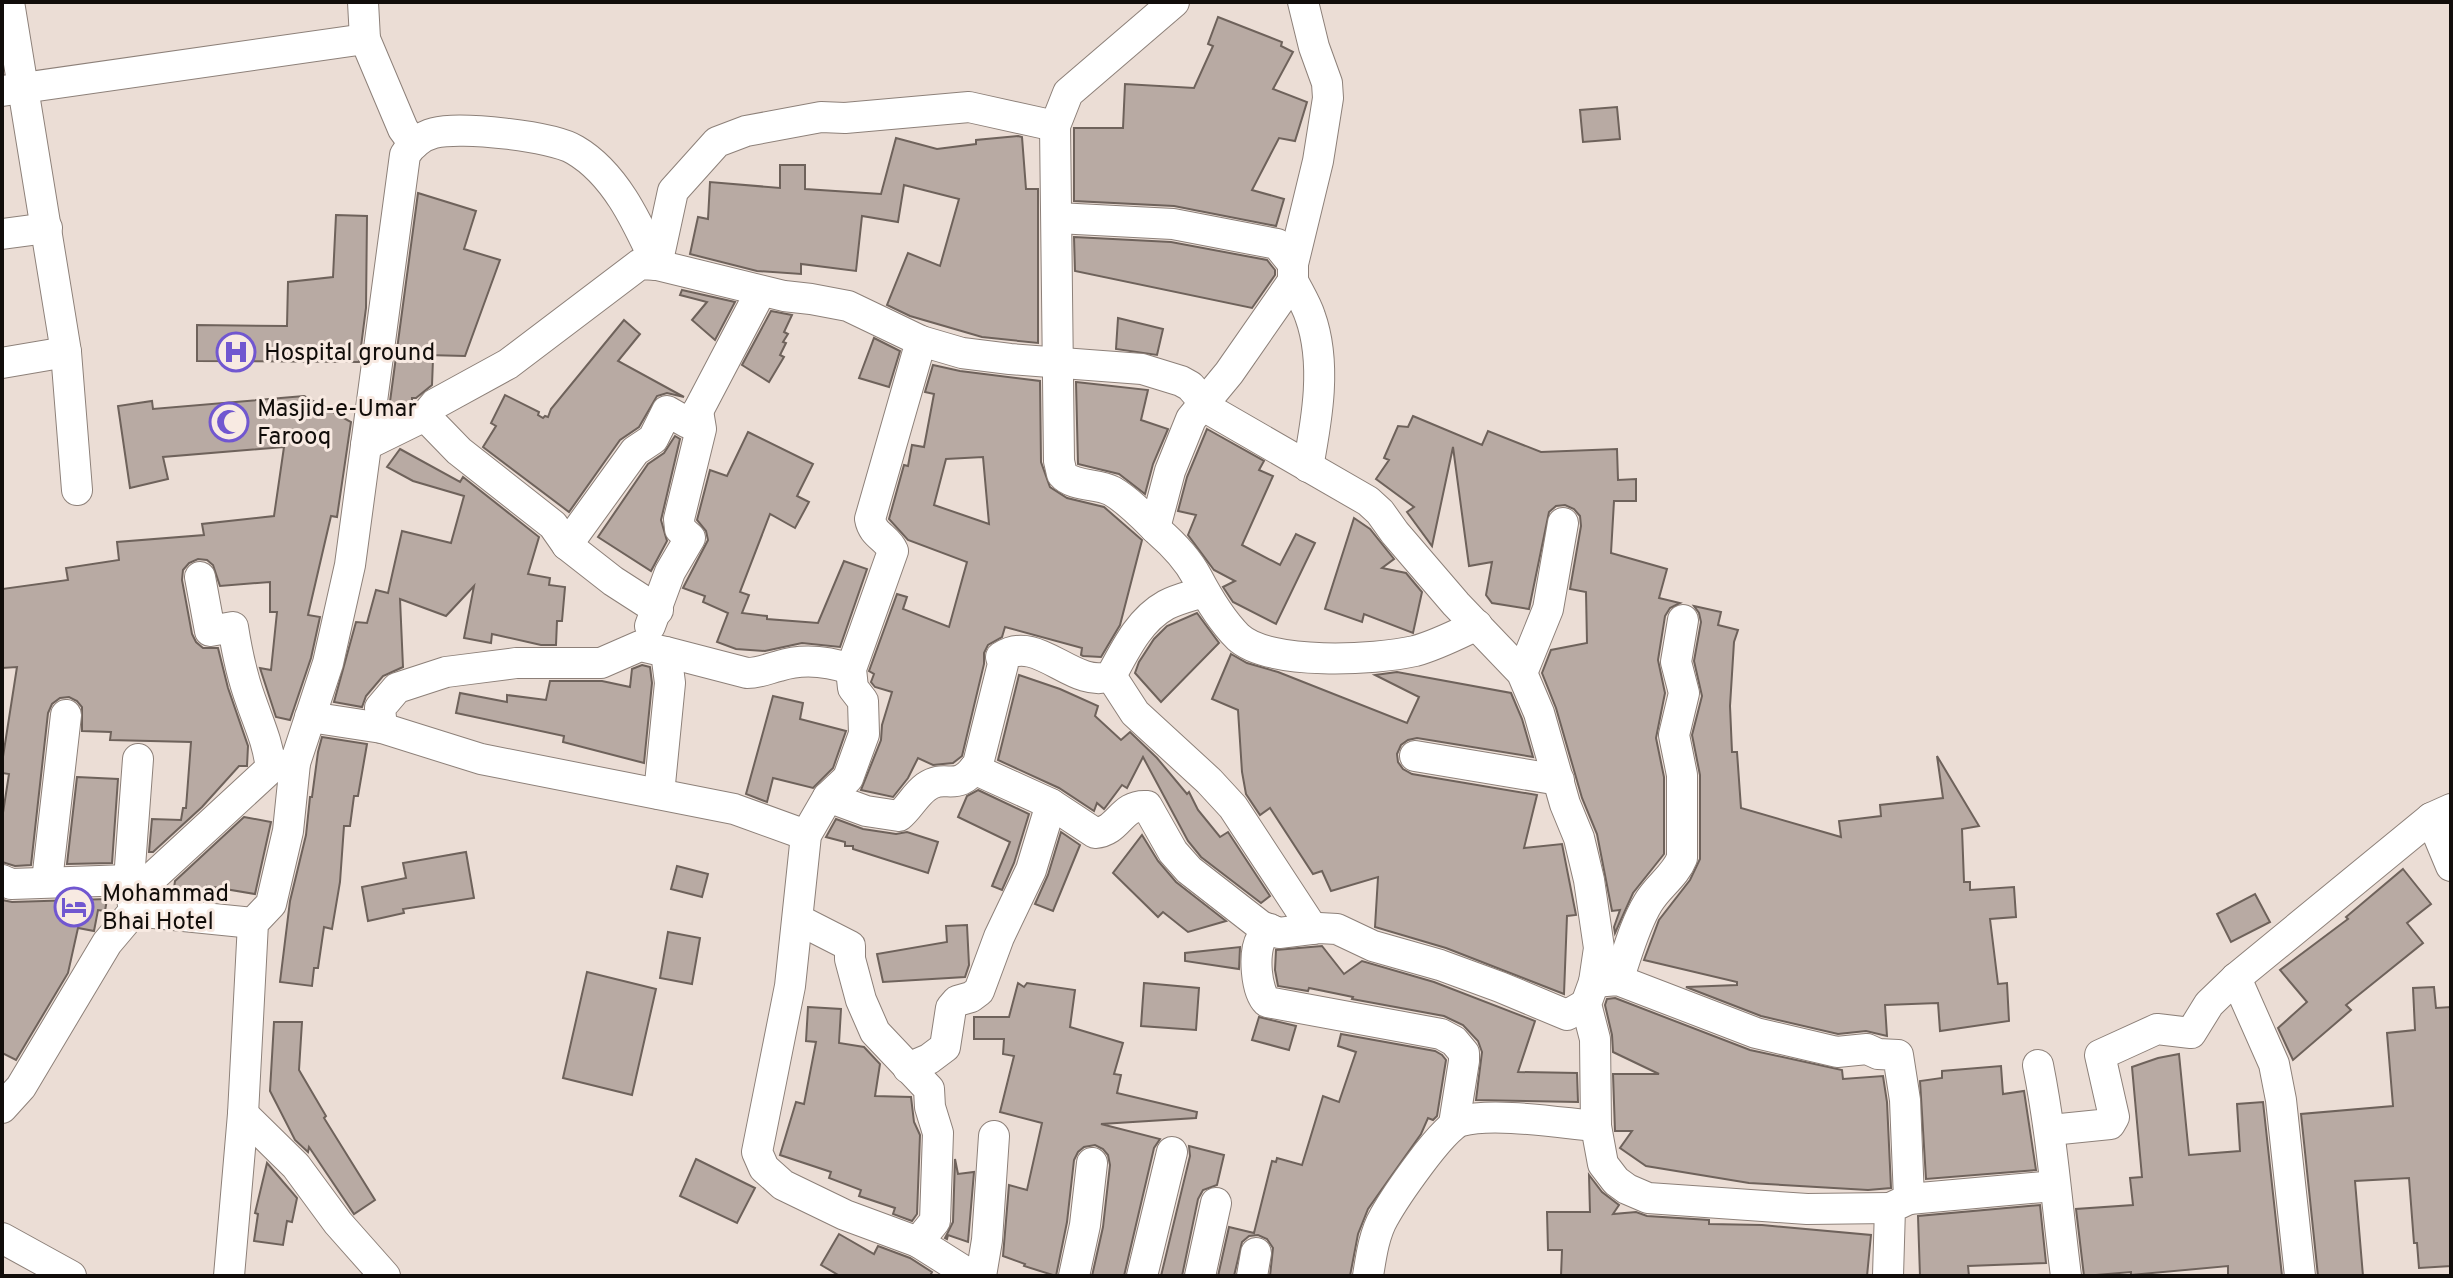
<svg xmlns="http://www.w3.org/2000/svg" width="2453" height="1278" font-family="Overpass,sans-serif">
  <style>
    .building { fill: #b8aaa3; stroke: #6e625b; stroke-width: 2; fill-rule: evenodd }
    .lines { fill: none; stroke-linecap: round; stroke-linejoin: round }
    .street-casing { stroke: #8d8079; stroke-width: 32 }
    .street { stroke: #fff; stroke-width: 30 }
    .labels { text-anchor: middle; stroke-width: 6; stroke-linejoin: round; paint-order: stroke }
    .poi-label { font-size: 24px; fill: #110d0a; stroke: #f8eae2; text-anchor: start }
  </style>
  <rect width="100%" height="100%" fill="#ebddd5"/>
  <!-- building -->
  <g class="building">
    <polygon points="1218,17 1282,42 1281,46 1293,52 1273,89 1307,102 1295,141 1279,138 1252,190 1284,199 1276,226 1174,206 1074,201 1074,128 1123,128 1125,84 1194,88 1213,46 1208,44"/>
    <polygon points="1617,107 1620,139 1583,142 1580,110"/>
    <polygon points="1018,136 1022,137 1026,189 1038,189 1038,343 982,337 910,316 887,305 908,253 940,266 959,199 904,185 898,222 862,216 856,271 801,264 801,274 757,271 690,254 698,217 708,219 710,182 780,188 780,165 805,165 805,189 881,194 896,138 937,149 976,144 976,140"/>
    <polygon points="418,193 476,211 464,249 500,260 465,356 426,355 433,359 432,385 416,398 412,398 412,402 396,410 389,409"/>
    <polygon points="336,215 367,216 366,308 359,362 197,361 197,325 287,326 288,282 333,277"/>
    <polygon points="1074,237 1171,242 1267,260 1275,270 1275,275 1252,308 1075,271"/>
    <polygon points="682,290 735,302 715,340 692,320 707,302 680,295"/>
    <polygon points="771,311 792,315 784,332 788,334 783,342 786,343 780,355 784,357 769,382 742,365"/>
    <polygon points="1118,318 1163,329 1157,355 1116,349"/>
    <polygon points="624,320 640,334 618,361 684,397 667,393 657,396 639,427 620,440 569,512 483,447 496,426 491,423 505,395 539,412 538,415 543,418 545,416 548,417 551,409"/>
    <polygon points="874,338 900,351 889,387 859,378"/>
    <path d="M 933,365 L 960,371 L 1040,381 L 1041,462 L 1050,487 L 1067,498 L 1104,507 L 1142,540 L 1120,625 L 1101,657 L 1083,656 L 1081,655 L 1082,648 L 1005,627 L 1002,637 L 988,645 L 984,653 L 984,664 L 962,756 L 953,763 L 933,765 L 918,758 L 908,778 L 893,797 L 861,790 L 881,740 L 882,725 L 892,692 L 875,687 L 871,682 L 874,674 L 869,671 L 897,594 L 907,597 L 903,609 L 949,627 L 967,562 L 908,540 L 889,519 L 904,465 L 908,466 L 912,445 L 924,447 L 934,394 L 925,392 ZM 983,457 L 989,524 L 934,505 L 946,459 Z"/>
    <polygon points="1076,382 1148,390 1141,420 1168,429 1153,464 1145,494 1119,474 1078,464"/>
    <polygon points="304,396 351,422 337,517 331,516 308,615 320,617 311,658 290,720 276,717 260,668 271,670 277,612 270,612 270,582 220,586 213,565 207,560 198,559 189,563 183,570 182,580 192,634 196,642 203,648 218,648 228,688 248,746 247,766 239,766 202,807 153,852 149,852 152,819 181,820 183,808 186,808 191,742 110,740 111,732 82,731 82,707 77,701 69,697 60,698 52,704 48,713 31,865 15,866 2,862 2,819 9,774 2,773 2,763 17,667 2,668 2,589 68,580 66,568 119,560 117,542 204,535 202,524 274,516 284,447 163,457 168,479 130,488 118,406 152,401 153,409"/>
    <polygon points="1413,416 1482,445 1488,431 1541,452 1617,449 1618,480 1636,479 1636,501 1614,501 1611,553 1667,569 1659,598 1680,603 1670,608 1665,616 1658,660 1665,693 1656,738 1664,777 1664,854 1633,893 1615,933 1614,927 1620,910 1612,911 1597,834 1582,798 1556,708 1542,673 1551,650 1587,643 1586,592 1570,589 1581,526 1580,516 1574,509 1565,505 1556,506 1549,512 1529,609 1492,603 1486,595 1492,562 1469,566 1453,447 1432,546 1407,512 1414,507 1376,479 1389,460 1384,458 1398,426 1408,427"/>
    <polygon points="1207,429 1264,461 1259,470 1273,476 1242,545 1280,565 1296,534 1315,543 1276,624 1233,602 1223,587 1235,581 1214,570 1188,535 1196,515 1178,511 1187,477"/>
    <polygon points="748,432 813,464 797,496 809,502 795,528 770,514 740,592 749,595 742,613 767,616 767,619 818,623 844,561 867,569 840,647 802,643 765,651 736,649 717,642 728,613 703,602 705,596 683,588 708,540 706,531 697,520 710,470 727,476"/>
    <polygon points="675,436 680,439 661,520 667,541 651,571 598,537 648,464 664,453"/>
    <polygon points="400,449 460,482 463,477 539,537 528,574 550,578 549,585 565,587 562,621 557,621 556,645 541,645 492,634 491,643 464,638 474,586 446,616 400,599 403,667 383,676 366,696 362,707 334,702 356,622 367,623 376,590 388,593 402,531 451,543 464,496 413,481 387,467"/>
    <polygon points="1354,518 1370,529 1394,559 1382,568 1406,573 1422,592 1413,633 1364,614 1362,622 1325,609"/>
    <polygon points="1694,606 1721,612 1718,625 1738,630 1734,642 1730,706 1732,752 1737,752 1741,808 1841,837 1839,821 1881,816 1880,805 1943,798 1937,756 1979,826 1962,829 1964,882 1970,882 1970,890 2014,887 2016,917 1990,919 1998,984 2007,983 2009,1021 1940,1031 1938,1003 1885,1005 1887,1036 1866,1031 1838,1034 1761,1016 1686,987 1737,985 1737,982 1644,960 1659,920 1690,880 1700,859 1700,775 1692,735 1702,696 1694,661 1701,622 1699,613"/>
    <polygon points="1197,613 1219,643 1161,702 1135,673 1139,662 1154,639 1167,626"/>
    <polygon points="1231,654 1247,663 1278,672 1407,723 1419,697 1375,675 1397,672 1511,693 1522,719 1533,757 1417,738 1408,740 1401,745 1397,754 1398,762 1403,769 1412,774 1537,795 1524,848 1562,844 1576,915 1567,916 1564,994 1446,948 1375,927 1378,877 1331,891 1322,871 1313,874 1270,808 1260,815 1246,794 1242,772 1238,710 1212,699"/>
    <polygon points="642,665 650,667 652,683 644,763 563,742 564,736 456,713 460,693 507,702 507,695 546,700 550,681 602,681 630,687 632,669"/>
    <polygon points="1019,675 1060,689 1098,706 1095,716 1121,740 1130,732 1157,758 1187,794 1189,792 1198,810 1220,837 1228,832 1270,896 1261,903 1201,857 1188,841 1143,757 1127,788 1122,785 1104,809 1097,803 1094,811 1059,788 998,760"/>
    <polygon points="773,696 803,703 800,719 846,731 833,768 813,788 773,778 767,802 746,794"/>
    <polygon points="322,737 367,744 358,796 354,796 350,826 344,826 340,882 332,929 324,927 318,968 314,968 312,986 280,982 290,901 306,835 310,797 312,797 318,752"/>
    <polygon points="77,777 118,779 112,863 67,864"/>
    <polygon points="978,790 1029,814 1014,863 1002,890 992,886 1010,842 958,817 967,796"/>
    <polygon points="244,817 271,822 255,894 207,886 205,895 174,888 175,881"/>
    <polygon points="836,819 863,829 896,834 907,832 938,842 928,873 853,849 853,846 845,846 845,842 826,837"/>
    <polygon points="1061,832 1080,845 1053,911 1035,904 1048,875"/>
    <polygon points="1142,835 1158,861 1176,882 1226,921 1188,932 1163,912 1158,917 1113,873"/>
    <polygon points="466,852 474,898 403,909 404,913 368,921 362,887 406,878 403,863"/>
    <polygon points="677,866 708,874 702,897 671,889"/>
    <polygon points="2403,869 2431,904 2407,923 2423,943 2346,1005 2351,1010 2293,1060 2278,1028 2307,1002 2280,970 2348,919 2346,917"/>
    <polygon points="2255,894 2270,922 2231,942 2217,914"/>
    <polygon points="107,899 105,911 98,910 94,931 78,928 68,973 16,1060 2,1053 2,900 12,902"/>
    <polygon points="967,925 969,965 965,977 883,982 877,954 947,942 946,926"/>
    <polygon points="668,932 700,938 692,984 660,978"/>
    <polygon points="1322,946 1344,974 1362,961 1434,982 1535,1021 1518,1072 1577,1073 1578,1102 1476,1100 1482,1052 1478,1041 1463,1025 1444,1016 1352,999 1353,997 1309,988 1308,991 1278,986 1275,970 1276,950"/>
    <polygon points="1240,947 1239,969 1185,961 1185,953"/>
    <polygon points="587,972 656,989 632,1095 563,1078"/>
    <polygon points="1018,983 1024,987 1027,983 1075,990 1070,1027 1123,1043 1114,1074 1121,1075 1117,1093 1197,1112 1196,1118 1101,1124 1160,1139 1154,1148 1124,1276 1092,1276 1103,1227 1110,1165 1108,1155 1103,1149 1095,1145 1084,1147 1078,1152 1074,1160 1067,1222 1056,1276 1024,1266 1025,1264 1003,1256 1009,1185 1027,1190 1042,1123 1000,1112 1014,1056 1003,1054 1004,1039 974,1039 974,1017 1009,1017"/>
    <polygon points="1144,983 1199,988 1196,1030 1141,1026"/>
    <polygon points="2434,987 2436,1008 2451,1007 2451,1266 2419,1268 2417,1243 2414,1243 2409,1178 2355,1181 2363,1276 2318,1276 2301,1114 2393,1106 2387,1033 2415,1030 2413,988"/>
    <polygon points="1615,998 1750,1050 1842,1070 1843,1079 1883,1076 1887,1102 1891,1188 1868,1190 1749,1183 1646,1166 1620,1148 1632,1131 1615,1131 1613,1074 1659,1074 1613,1052 1612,1035 1605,1005 1607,999"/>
    <polygon points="808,1007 841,1009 839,1043 864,1047 880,1064 875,1096 911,1097 914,1122 920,1135 917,1214 912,1221 893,1214 895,1208 859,1196 861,1190 829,1178 831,1172 780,1155 796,1102 804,1104 816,1042 806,1041"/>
    <polygon points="1259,1017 1296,1026 1289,1050 1252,1040"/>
    <polygon points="274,1022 302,1022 299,1070 326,1116 324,1118 375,1200 354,1214 309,1147 308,1152 295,1140 270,1091"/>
    <polygon points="1341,1034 1435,1051 1442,1055 1446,1060 1437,1116 1433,1120 1428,1118 1421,1134 1368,1209 1358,1234 1350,1276 1270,1276 1273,1248 1267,1239 1258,1235 1249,1236 1242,1242 1234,1276 1218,1276 1229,1227 1254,1233 1272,1161 1276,1162 1277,1158 1302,1165 1323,1096 1339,1102 1356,1052 1338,1046"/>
    <polygon points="2179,1054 2189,1155 2240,1151 2237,1104 2263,1102 2282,1276 2228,1276 2228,1266 2131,1275 2131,1272 2084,1276 2076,1209 2133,1205 2130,1178 2142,1177 2132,1067 2158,1058"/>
    <polygon points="2001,1066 2003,1094 2024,1091 2036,1170 1926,1179 1920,1081 1942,1078 1942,1071"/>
    <polygon points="1189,1146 1224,1155 1217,1185 1203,1190 1198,1199 1182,1276 1161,1276 1190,1156"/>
    <polygon points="696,1159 755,1188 737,1223 680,1196"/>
    <polygon points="955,1159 958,1174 974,1172 968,1242 948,1235 947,1239 945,1238 953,1222"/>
    <polygon points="267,1163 297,1198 292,1222 287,1221 283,1245 254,1241 258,1214 255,1213"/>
    <polygon points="1589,1175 1602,1192 1619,1205 1613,1214 1636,1212 1647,1216 1709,1220 1709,1224 1762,1225 1871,1235 1867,1276 1561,1276 1562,1250 1548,1250 1547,1212 1590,1212"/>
    <polygon points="2040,1205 2046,1263 1968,1266 1969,1276 1920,1276 1918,1216"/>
    <polygon points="839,1234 874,1254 878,1246 910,1258 932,1272 930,1276 840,1276 821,1265"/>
  </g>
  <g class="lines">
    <!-- street casing -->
    <g class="street-casing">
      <g id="street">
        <polyline points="9,2 66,352 77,490"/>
        <polyline points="363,2 365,39 403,129 414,144"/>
        <path d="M 1174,2 L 1068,93 L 1055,126 L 1059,461 L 1062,474 C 1073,487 1097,483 1112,491 C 1129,501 1144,517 1158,531 C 1173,544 1188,560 1197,577 C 1208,598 1221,620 1238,637 C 1269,666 1375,660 1415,651 C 1437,645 1456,635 1477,625"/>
        <polyline points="2,91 365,39"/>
        <polyline points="1057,218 1173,224 1277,244 1293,264 1293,281 1229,373 1191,419 1170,471 1155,528"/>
        <polyline points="2,234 47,228"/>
        <polyline points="1293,264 1318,161 1328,98 1327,83 1314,47 1303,2"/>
        <polyline points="657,265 673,191 717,142 746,131 821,117 845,118 969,107 1055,126"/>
        <path d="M 1293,281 C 1299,293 1306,304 1310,316 C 1327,363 1317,419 1308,467"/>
        <polyline points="921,341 962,353 1010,359 1142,369 1181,381 1190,386 1212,411 1368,501 1380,512 1395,533 1456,604 1522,673 1539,713 1565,804 1579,838 1589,880 1599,948 1594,982 1586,1004 1595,1039 1596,1126 1603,1164 1616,1181 1627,1189 1648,1198 1807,1209 1890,1208"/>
        <polyline points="2,363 66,352"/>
        <polyline points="425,416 459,451 553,525 567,545 613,581 658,610"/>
        <path d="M 366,445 L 425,416 L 435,404 L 508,364 L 640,264 L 657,265 L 784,296 L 811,299 L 848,306 L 921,341 L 870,519 C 873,536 887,537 893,551 L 851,669 L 853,688 L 863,701 L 864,734 L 848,778 L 828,797 L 806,835 L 790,986 L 757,1152 L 764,1168 L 783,1185 L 845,1215 L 918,1242 L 972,1276"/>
        <polyline points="567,545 635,451 653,439 667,411 688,423 698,411 761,291"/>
        <path d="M 200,577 L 210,631 L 233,627 C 237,652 242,677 251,701 C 260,727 267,740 271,768"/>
        <polyline points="650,626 670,572 690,538 680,529 679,519 701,429 698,411"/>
        <path d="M 666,652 L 747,673 C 759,673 767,669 779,666 C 803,658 827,661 851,669"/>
        <polyline points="1522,673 1548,609 1563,523"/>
        <polyline points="1111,676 1135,713 1209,781 1233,807 1313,929"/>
        <polyline points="310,717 382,728 481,759 734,809 806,835"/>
        <polyline points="382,728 380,708 397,688 446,672 516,663 601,663 640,646 666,652 670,683 659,794"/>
        <polyline points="1415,756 1559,780"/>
        <path d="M 974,769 L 1051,804 L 1095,833 C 1120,831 1120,804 1147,806 L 1173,852 L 1189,870 L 1261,926 L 1279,933 L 1319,928 L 1337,929 L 1373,946 L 1440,965 L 1500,987 L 1567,1015 L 1586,1004"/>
        <path d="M 828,797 L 866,811 L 899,816 C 909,808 915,795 926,787 C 947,772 956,795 978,764 L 1003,664 L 1001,657 C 1038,632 1073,690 1111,676 C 1125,650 1139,620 1166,605 C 1177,599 1191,596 1203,592"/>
        <polyline points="2431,818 2451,866"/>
        <polyline points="2,880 11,884 129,880 134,911"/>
        <polyline points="129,880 138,759"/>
        <polyline points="47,881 66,715"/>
        <polyline points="134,911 253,923"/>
        <polyline points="799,920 850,946 850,959 861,1000 875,1032 929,1089 930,1107 938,1133 935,1221 918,1242"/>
        <path d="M 1270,929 C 1267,933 1263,936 1261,939 C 1253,953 1256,991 1267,1002 L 1441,1034 L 1454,1041 L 1464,1053 L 1464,1061 L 1454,1124"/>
        <polyline points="2236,978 2274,1064 2281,1100 2300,1276"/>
        <path d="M 1618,980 C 1627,955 1634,926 1648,903 C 1658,886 1675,876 1682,858 L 1682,775 L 1674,735 L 1684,693 L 1676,662 L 1683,620"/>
        <polyline points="1594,982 1618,980 1756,1033 1837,1052 1867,1049 1878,1054 1898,1055 1905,1100 1909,1199 1890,1208 1888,1276"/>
        <path d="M 2038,1065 C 2052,1135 2057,1206 2066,1276"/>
        <polyline points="908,1068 929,1059 945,1047 951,1008 957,1001 971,997 979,991 999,937 1031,870 1051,804"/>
        <polyline points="2,1108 21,1087 107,943 134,911 154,876 271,768 295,763"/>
        <polyline points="243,1114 296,1166 338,1223 385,1276"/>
        <polyline points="2051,1130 2110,1124 2114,1117 2100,1055 2157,1029 2191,1033 2209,1004 2236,978 2431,818 2451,809"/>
        <polyline points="1909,1199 2054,1186"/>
        <polyline points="2,1238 71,1276"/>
        <path d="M 229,1276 L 243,1114 L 253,923 L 271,904 L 288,831 L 295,763 L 328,663 L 350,565 L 405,155 C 411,145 422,136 434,133 C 460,126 552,136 575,150 C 616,174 638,224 657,265"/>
        <polyline points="981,1276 987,1240 994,1136"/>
        <polyline points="1074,1276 1085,1225 1092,1163"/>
        <polyline points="1142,1276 1172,1152"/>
        <polyline points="1200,1276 1216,1203"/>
        <polyline points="1252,1276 1256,1253"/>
        <path d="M 1368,1276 C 1371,1257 1374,1234 1384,1217 C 1394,1199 1443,1126 1461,1121 C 1494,1112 1561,1123 1596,1126"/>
      </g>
    </g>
    <!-- street -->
    <use href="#street" class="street"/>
  </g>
  <!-- icons -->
  <defs>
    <g id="hospital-ring" transform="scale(2)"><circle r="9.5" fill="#f8eae2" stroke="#7157d0" stroke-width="1.5"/><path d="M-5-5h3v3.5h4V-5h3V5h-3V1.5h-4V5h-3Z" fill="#7157d0"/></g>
    <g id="mosque-ring" transform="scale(2)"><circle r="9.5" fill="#f8eae2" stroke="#7157d0" stroke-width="1.5"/><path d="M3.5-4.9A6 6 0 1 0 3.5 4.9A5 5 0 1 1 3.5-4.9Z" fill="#7157d0"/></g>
    <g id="hotel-ring" transform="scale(2)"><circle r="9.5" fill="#f8eae2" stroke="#7157d0" stroke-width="1.5"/><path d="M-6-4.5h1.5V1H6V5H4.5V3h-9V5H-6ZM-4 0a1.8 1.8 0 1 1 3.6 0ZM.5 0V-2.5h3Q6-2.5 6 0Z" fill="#7157d0"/></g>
  </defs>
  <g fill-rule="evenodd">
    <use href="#hospital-ring" x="236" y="352"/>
    <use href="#mosque-ring" x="229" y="422"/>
    <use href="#hotel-ring" x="74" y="907"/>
  </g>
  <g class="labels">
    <!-- poi labels -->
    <g class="poi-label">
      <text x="264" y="360">Hospital ground</text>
      <text x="257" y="416">Masjid-e-Umar<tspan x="257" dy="28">Farooq</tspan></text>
      <text x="102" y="901">Mohammad<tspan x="102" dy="28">Bhai Hotel</tspan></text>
    </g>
  </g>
  <!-- border -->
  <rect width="2453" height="1278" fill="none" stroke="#110d0a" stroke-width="8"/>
</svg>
